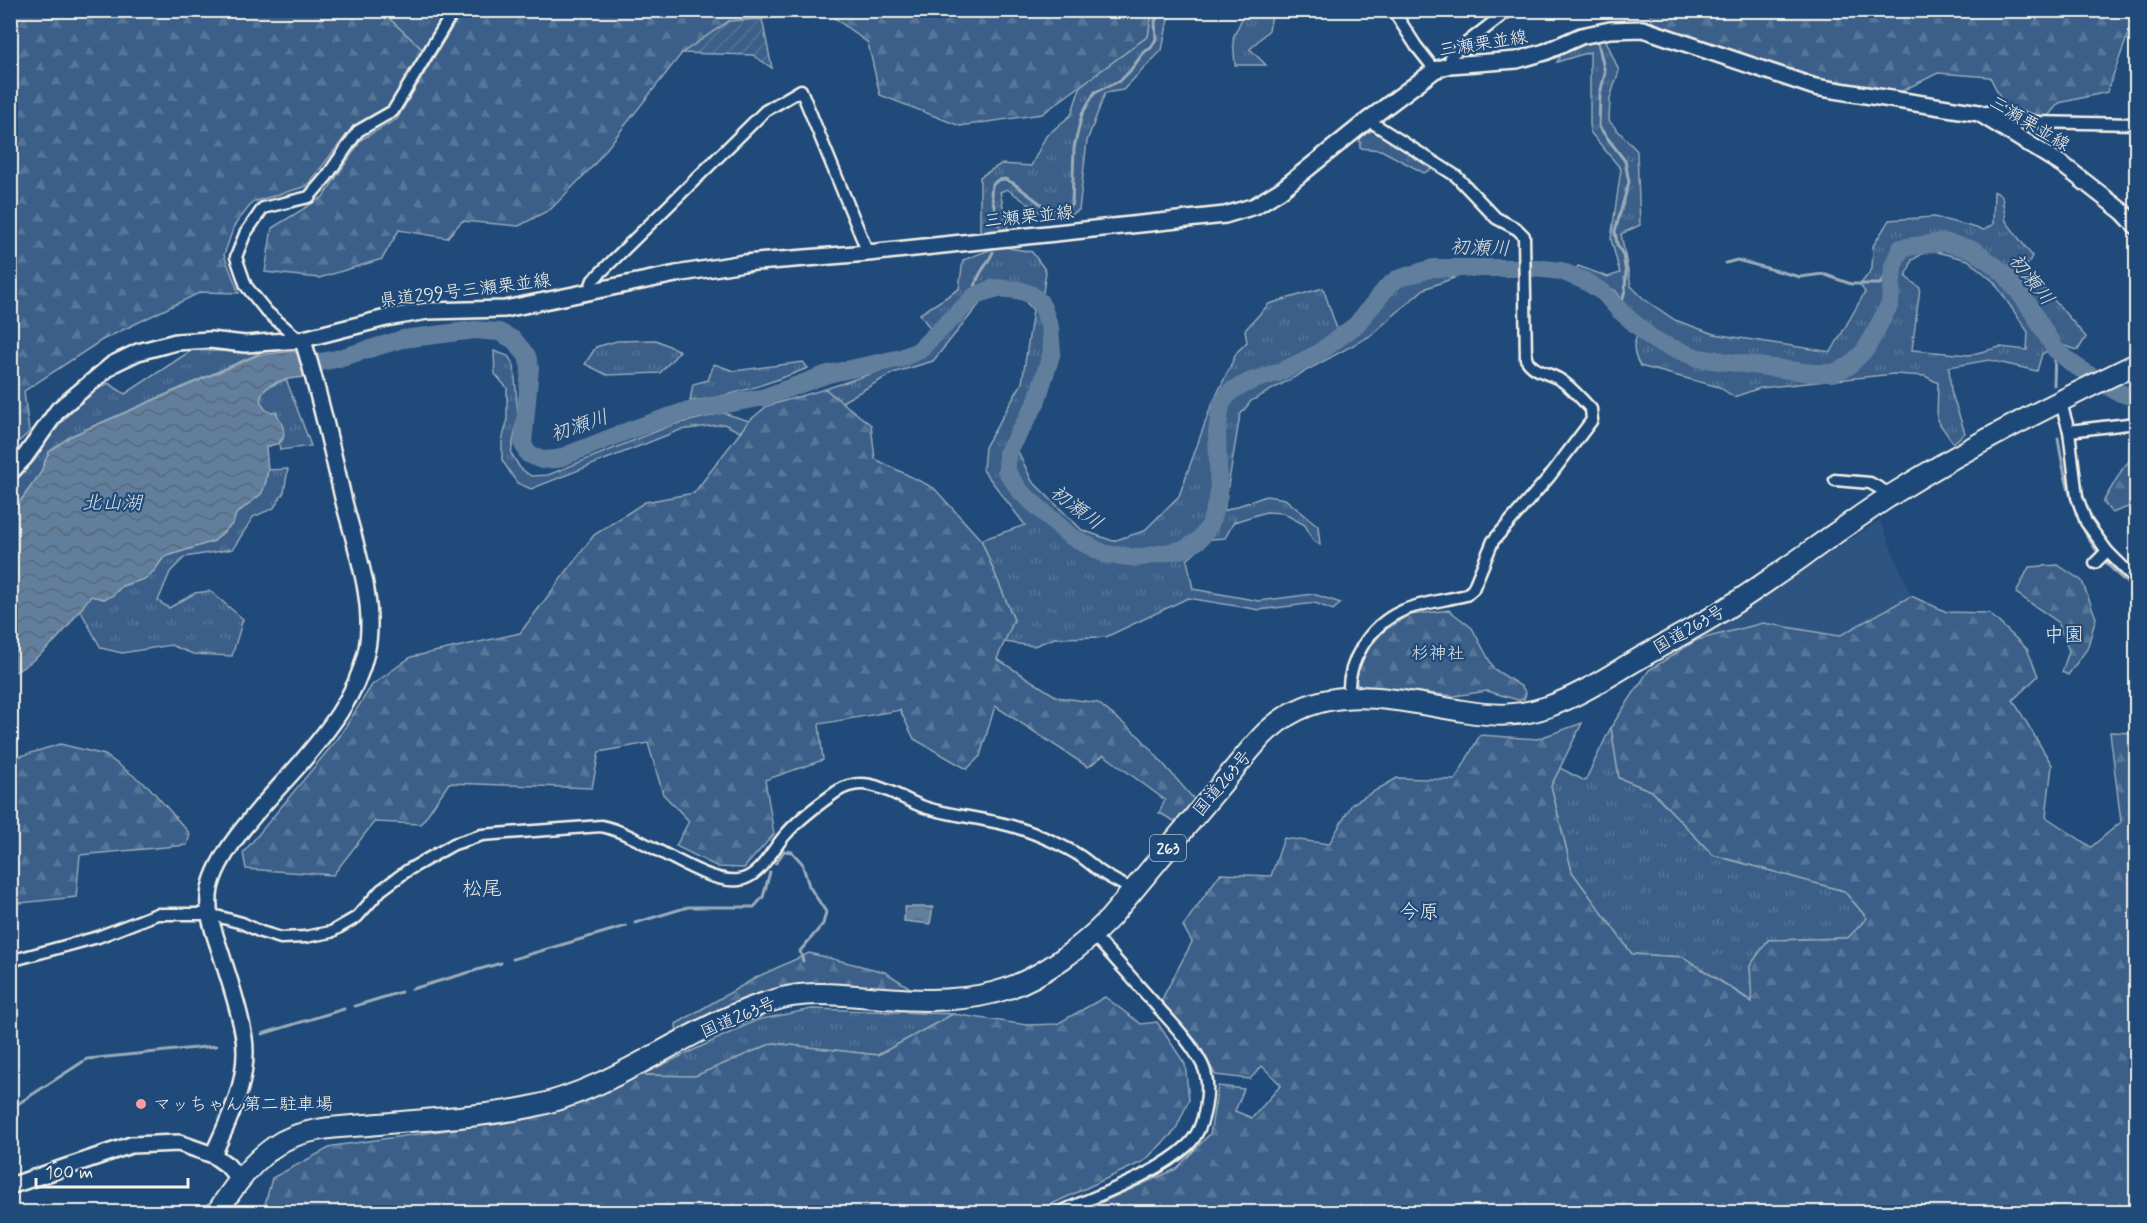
<svg xmlns="http://www.w3.org/2000/svg" width="2147" height="1223" font-family="Mynerve,'Klee One',sans-serif">
  <style>
    .built { fill: #2d5581 }
    .grass { fill: url(#grass-tufts); stroke: #97a8b8; stroke-width: 1.5; fill-rule: evenodd }
    .forest { fill: url(#forest-firs); stroke: #97a8b8; stroke-width: 1.5 }
    .garden { fill: url(#garden-furrows); stroke: #97a8b8; stroke-width: 1.5 }
    .water { fill: url(#water-waves); stroke: #9cacbb; stroke-width: 1.5 }
    .lines { fill: none; stroke-linecap: round; stroke-linejoin: round }
    .stream { stroke: #9cacbb; stroke-width: 3 }
    .river { stroke: #627e9d; stroke-width: 18 }
    .street-casing { stroke: #f4f1e8; stroke-width: 15 }
    .secondary-casing { stroke: #f4f1e8; stroke-width: 20 }
    .highway-casing { stroke: #f4f1e8; stroke-width: 24 }
    .street { stroke: #1f4a7a; stroke-width: 10 }
    .secondary { stroke: #1f4a7a; stroke-width: 15 }
    .highway { stroke: #1f4a7a; stroke-width: 20 }
    .poi-dot { fill: #ff9aa2; stroke: #1f4a7a; stroke-width: 2 }
    .labels { text-anchor: middle; stroke-width: 4.5; stroke-linejoin: round; paint-order: stroke }
    .shield { fill: #1f4a7a; stroke: #b4bfc7; stroke-width: 1.5 }
    .shield-label { font-size: 16px; font-weight: bold; fill: #f4f1e8 }
    .street-label { font-size: 18px; fill: #f4f1e8; stroke: #1f4a7a }
    .park-label { font-size: 18px; fill: #e1e2de; stroke: #1f4a7a }
    .poi-label { font-size: 18px; fill: #f4f1e8; stroke: #1f4a7a; text-anchor: start }
    .water-label { font-size: 20px; font-style: italic; fill: #dee0dd; stroke: #1f4a7a }
    .neighbourhood-label { font-size: 20px; fill: #f4f1e8; stroke: #1f4a7a }
  </style>
  <defs>
    <pattern id="grass-tufts" width="24" height="20" patternUnits="userSpaceOnUse" patternTransform="scale(1.5)"><rect width="24" height="20" fill="#3a5f88"/><path d="M3 7l-1-3M5 7V3M7 7l1-3M15 17l-1-3M17 17v-4M19 17l1-3" fill="none" stroke="#577699"/></pattern>
    <pattern id="forest-firs" width="22" height="20" patternUnits="userSpaceOnUse" patternTransform="scale(1.5)"><rect width="22" height="20" fill="#3a5f88"/><path d="M5 1l3.5 6h-7zM16 11l3.5 6h-7z" fill="#577699"/></pattern>
    <pattern id="garden-furrows" width="10" height="10" patternUnits="userSpaceOnUse" patternTransform="scale(1.5)"><rect width="10" height="10" fill="#3a5f88"/><path d="M-1 1l2-2M0 10L10 0M9 11l2-2" fill="none" stroke="#577699"/></pattern>
    <pattern id="water-waves" width="16" height="10" patternUnits="userSpaceOnUse" patternTransform="scale(1.5)"><rect width="16" height="10" fill="#627e9d"/><path d="M0 5q4-4 8 0t8 0" fill="none" stroke="#58687a"/></pattern>
  </defs>
  <rect width="100%" height="100%" fill="#1f4a7a"/>
  <filter id="ink" filterUnits="userSpaceOnUse"><feTurbulence type="fractalNoise" baseFrequency=".0167" numOctaves="2"/><feDisplacementMap in="SourceGraphic" scale="12" xChannelSelector="R" yChannelSelector="G"/><feConvolveMatrix kernelMatrix="1 2 1 2 8 2 1 2 1" color-interpolation-filters="sRGB"/></filter>
  <g filter="url(#ink)">
    <!-- built -->
    <polygon class="built" points="1880,520 1911,596 1839,636 1763,623 1697,640"/>
    <!-- grass -->
    <g class="grass">
      <polygon points="1246,10 1273,11 1269,30 1250,49 1266,65 1235,65 1233,38"/>
      <polygon points="381,11 462,11 434,56 424,51"/>
      <polygon points="1152,11 1167,11 1169,15 1162,50 1123,90 1105,93 1087,141 1079,210 1065,218 1044,215 1007,189 1000,192 1008,230 980,235 980,177 1001,164 1031,166 1046,136 1071,115 1081,85 1148,36"/>
      <path d="M 1605,38 L 1619,71 L 1610,98 L 1609,121 L 1637,151 L 1640,225 L 1621,234 L 1631,286 L 1644,299 L 1675,320 L 1714,334 L 1831,352 L 1865,292 L 1860,285 L 1872,269 L 1873,246 L 1889,220 L 1934,217 L 1984,230 L 1993,224 L 1994,191 L 2002,196 L 2006,221 L 2032,256 L 2026,268 L 2086,337 L 2078,350 L 2059,344 L 2042,354 L 2037,371 L 1989,360 L 1949,367 L 1951,391 L 1965,433 L 1953,443 L 1937,420 L 1938,383 L 1925,376 L 1894,374 L 1760,388 L 1734,397 L 1719,387 L 1640,366 C 1630,348 1634,340 1643,323 L 1628,309 L 1616,291 L 1575,270 L 1578,266 L 1608,277 L 1620,273 L 1611,239 L 1621,169 L 1590,132 L 1590,52 L 1557,62 L 1563,51 ZM 1929,250 L 1968,260 L 1994,282 L 2028,332 L 2027,350 L 2000,347 L 1969,355 L 1912,350 L 1920,288 L 1906,277 L 1912,260 Z"/>
      <polygon points="1375,130 1434,168 1424,173 1381,150 1360,148 1360,135"/>
      <polygon points="1000,246 1032,252 1046,271 1042,300 1053,363 1029,421 1016,447 1032,481 1082,530 1113,541 1144,531 1179,496 1210,409 1237,352 1247,342 1245,330 1269,304 1323,288 1337,329 1346,338 1379,310 1400,283 1434,272 1454,278 1424,289 1370,336 1251,401 1240,415 1224,511 1266,496 1285,499 1318,526 1320,545 1313,540 1305,525 1283,513 1266,512 1234,522 1225,538 1211,539 1187,560 1193,589 1259,601 1313,594 1341,603 1333,610 1315,603 1260,610 1188,598 1106,637 1055,638 1034,646 1004,642 1014,620 981,540 1025,525 983,470 985,447 1022,383 1033,310 1024,300 1002,295 982,301 933,361 893,373 842,402 825,389 924,356 937,339 920,314 959,289 963,260"/>
      <polygon points="656,340 680,351 660,373 607,375 585,364 596,347 617,341"/>
      <polygon points="192,350 260,353 71,436 49,452 40,474 11,514 11,486 35,460 50,436 82,399 108,383 125,394"/>
      <polygon points="494,351 508,356 514,365 518,417 511,453 520,468 531,476 548,475 672,425 723,413 749,421 740,432 724,424 680,430 531,489 517,483 502,460 502,441 507,422 507,388 495,374"/>
      <path d="M 803,362 L 808,368 C 769,383 732,397 690,401 L 693,384 L 708,380 L 714,364 L 734,371 Z"/>
      <polygon points="286,379 311,446 280,450 279,443 283,439 269,413 264,409 260,400 264,389"/>
      <polygon points="288,469 284,492 274,508 253,517 233,549 185,557 170,572 158,601 169,608 195,593 210,591 243,619 232,656 193,654 171,645 122,653 101,648 79,608 91,596 104,599 112,596 122,586 144,579 154,571 164,557 214,541 233,523 236,514 261,494 265,485 268,470"/>
      <polygon points="1611,727 1619,778 1652,791 1713,855 1844,891 1867,918 1848,938 1768,940 1750,966 1753,1002 1683,957 1632,954 1572,872 1551,786 1560,768 1585,781"/>
      <polygon points="812,1009 953,1014 878,1055 773,1043 695,1076 641,1075 757,1020"/>
    </g>
    <!-- forest -->
    <g class="forest">
      <polygon points="2136,10 2136,32 2129,32 2107,92 2059,103 2047,117 2005,107 1990,77 1938,73 1900,92 1817,82 1652,22 1650,11"/>
      <polygon points="11,11 381,11 424,51 390,105 353,126 307,186 253,202 234,226 224,255 239,293 201,292 102,340 24,391 29,432 11,449"/>
      <polygon points="462,11 1152,11 1148,36 1042,114 960,126 880,95 868,43 829,14 729,21 682,53 593,166 551,209 519,226 462,221 447,238 399,230 382,259 319,278 265,272 272,228 323,197 362,139 397,119"/>
      <polygon points="825,389 871,425 875,459 934,488 981,540 1014,620 997,659 1057,697 1098,703 1140,737 1198,804 1180,824 1159,813 1165,800 1104,755 1088,767 995,706 980,756 967,769 914,739 900,710 819,724 823,760 765,780 774,834 744,868 718,867 676,846 689,821 663,794 648,743 599,752 592,788 449,783 421,824 374,822 333,875 246,869 243,853 339,737 372,685 411,657 520,633 594,535 645,502 694,493 749,421 767,406"/>
      <polygon points="2136,454 2136,507 2133,505 2112,513 2103,502 2123,468"/>
      <polygon points="2058,565 2082,581 2096,618 2087,649 2068,675 2062,672 2069,651 2058,622 2016,593 2029,567"/>
      <polygon points="1911,596 1947,612 1989,613 2027,649 2038,676 2013,700 2052,765 2046,817 2091,847 2121,822 2110,732 2136,733 2136,1212 1080,1212 1176,1169 1210,1134 1218,1086 1244,1089 1235,1111 1252,1118 1281,1085 1262,1066 1250,1079 1215,1075 1199,1044 1161,1001 1192,942 1183,926 1220,874 1271,876 1284,838 1329,844 1352,804 1397,778 1455,780 1480,735 1537,739 1582,723 1551,786 1572,872 1632,954 1683,957 1752,1002 1750,966 1768,940 1848,938 1867,918 1844,891 1713,855 1652,791 1619,778 1611,727 1649,670 1697,640 1763,623 1839,636"/>
      <polygon points="1449,610 1472,628 1494,669 1522,687 1526,693 1524,699 1518,700 1487,691 1454,696 1358,685 1355,678 1368,649 1385,630 1410,615"/>
      <polygon points="60,744 105,755 149,787 190,834 187,845 80,855 76,897 11,904 11,759"/>
      <polygon points="809,953 885,972 920,994 814,985 677,1034 676,1024 757,977"/>
      <polygon points="1105,997 1141,1024 1157,1022 1185,1064 1189,1100 1175,1131 1144,1161 1035,1212 263,1212 272,1178 333,1146 526,1119 641,1075 695,1076 773,1043 878,1055 953,1014 1027,1025 1057,1024"/>
    </g>
    <!-- garden -->
    <polygon class="garden" points="762,19 772,68 753,55 682,53 729,21"/>
    <!-- water -->
    <g class="water">
      <path d="M 294,351 L 299,355 L 306,377 C 289,378 264,381 260,400 C 264,409 266,413 276,412 L 283,427 L 284,436 L 279,443 L 266,447 L 268,470 L 265,485 L 261,494 L 236,514 L 233,523 L 214,541 L 164,557 L 154,571 L 144,579 L 122,586 L 112,596 L 104,599 L 91,596 C 82,606 76,616 68,626 C 57,641 28,667 11,674 L 11,514 L 40,474 L 49,452 L 71,436 L 258,355 Z"/>
      <polygon points="905,907 933,907 930,924 904,921"/>
    </g>
    <g class="lines">
      <!-- stream -->
      <g class="stream">
        <polyline points="1178,10 1192,14 1199,10"/>
        <polyline points="1604,10 1604,16"/>
        <polyline points="1598,42 1605,73 1600,94 1599,127 1625,161 1629,182 1615,231 1617,244 1623,255 1626,273 1625,290 1620,311"/>
        <polyline points="999,225 991,194 992,185 998,180 1005,179 1013,183 1045,207 1061,212 1072,204 1074,148 1082,114 1095,92 1120,81 1130,71 1144,52 1151,48 1156,39 1155,21 1163,10"/>
        <polyline points="1726,263 1737,260 1800,277 1823,274 1851,284 1880,284 1893,266"/>
        <path d="M 975,296 C 973,277 986,268 993,252"/>
        <polyline points="2054,385 2055,349"/>
        <path d="M 2058,438 C 2068,503 2082,549 2136,590"/>
        <polyline points="776,863 784,851 792,852 802,863 809,886 826,912 823,924 800,951 803,961"/>
        <polyline points="635,923 688,907 754,907 763,897 770,872"/>
        <polyline points="513,959 626,926"/>
        <polyline points="412,989 501,963"/>
        <polyline points="355,1006 401,992"/>
        <polyline points="262,1034 344,1009"/>
        <polyline points="10,1109 87,1059 216,1046"/>
      </g>
      <!-- river -->
      <polyline class="river" points="294,367 336,359 403,339 475,330 499,332 514,340 527,356 530,368 523,444 528,454 542,460 557,459 633,429 683,412 765,397 828,374 901,358 918,351 975,296 994,288 1019,290 1032,295 1040,302 1043,308 1050,328 1052,352 1036,403 1007,454 1007,472 1020,491 1070,536 1105,554 1137,558 1185,549 1199,540 1210,525 1219,494 1217,433 1221,404 1231,391 1251,381 1280,372 1317,354 1356,325 1387,287 1397,279 1433,268 1535,268 1561,271 1585,281 1604,293 1620,311 1655,341 1698,358 1812,373 1833,373 1849,366 1866,349 1890,304 1893,266 1901,248 1944,242 1974,250 2004,273 2028,304 2055,349 2074,365 2117,392 2130,396 2136,396"/>
      <!-- street casing -->
      <g class="street-casing">
        <g id="street">
          <polyline points="1393,10 1416,46 1435,70"/>
          <polyline points="1450,65 1451,55 1509,10"/>
          <polyline points="1979,113 1995,111 2031,122 2136,124"/>
          <polyline points="588,293 593,280 765,111 801,90 868,253"/>
          <polyline points="300,340 267,312 246,286 236,257 245,234 263,208 309,197 327,176 358,131 393,111 454,10"/>
          <polyline points="2060,400 2069,431 2077,497 2086,522 2107,551 2136,580"/>
          <polyline points="2069,431 2136,423"/>
          <polyline points="1835,480 1870,483 1892,495"/>
          <polyline points="2095,563 2107,551"/>
          <path d="M 1349,697 C 1346,662 1370,625 1402,611 C 1419,603 1447,600 1466,595 L 1473,589 L 1493,541 L 1549,477 L 1592,420 L 1591,409 C 1581,399 1571,386 1559,379 C 1546,372 1534,372 1526,359 L 1524,236 L 1517,229 L 1496,218 L 1456,176 L 1368,120"/>
          <path d="M 10,961 L 98,937 L 157,914 L 209,914 L 242,923 L 261,932 L 281,938 L 305,937 L 331,932 L 357,917 L 381,890 L 408,870 L 454,844 L 482,835 L 601,826 C 640,833 703,885 739,880 C 761,877 773,847 787,833 C 800,818 819,804 836,792 C 868,771 895,797 924,807 C 954,817 988,818 1018,828 C 1035,833 1065,846 1080,856 C 1086,860 1092,865 1098,870 C 1109,878 1122,884 1133,890"/>
          <path d="M 1060,1212 C 1098,1195 1158,1174 1188,1145 C 1205,1129 1213,1085 1202,1064 C 1190,1041 1171,1022 1154,1003 C 1134,981 1114,957 1093,935"/>
        </g>
      </g>
      <!-- secondary casing -->
      <g class="secondary-casing">
        <g id="secondary">
          <polyline points="10,473 24,458 58,410 113,364 138,352 176,342 210,340 245,344 300,340 386,318 428,311 505,309 676,274 744,263 868,253 1225,215 1255,206 1281,190 1368,120 1435,70 1450,65 1517,60 1545,52 1581,36 1610,30 1643,29 1815,87 1979,113 2063,165 2123,212 2136,226"/>
          <path d="M 213,1155 C 229,1119 250,1079 244,1038 C 240,1011 231,985 223,960 C 216,937 205,914 210,889 C 218,848 271,797 299,765 C 327,732 356,697 366,653 C 377,606 356,548 344,502 C 332,449 320,396 304,344 L 300,340"/>
          <polyline points="10,1186 131,1145 179,1143 213,1155 227,1165 239,1179"/>
        </g>
      </g>
      <!-- highway casing -->
      <g class="highway-casing">
        <path id="highway" d="M 217,1212 C 235,1185 254,1158 283,1141 C 311,1126 349,1127 379,1124 C 430,1119 481,1117 530,1107 C 621,1088 693,1021 782,998 C 814,990 851,996 884,998 C 924,1001 968,1002 1006,989 C 1044,976 1083,946 1110,918 L 1250,750 C 1257,742 1263,734 1271,728 C 1326,679 1398,701 1463,711 C 1492,716 1519,717 1547,707 C 1580,696 1610,675 1640,658 C 1666,643 1693,629 1719,613 C 1779,576 1834,532 1893,494 C 1971,445 2053,404 2136,364"/>
      </g>
      <!-- street -->
      <use href="#street" class="street"/>
      <!-- secondary -->
      <use href="#secondary" class="secondary"/>
      <!-- highway -->
      <use href="#highway" class="highway"/>
    </g>
  </g>
  <!-- markers -->
  <circle class="poi-dot" cx="141" cy="1104" r="6"/>
  <g class="labels">
    <!-- shield labels -->
    <rect class="shield" x="1150" y="835" width="36" height="26" rx="4.5"/>
    <g class="shield-label">
      <text x="1168" y="854">263</text>
    </g>
    <!-- street labels -->
    <g class="street-label">
      <text transform="translate(1483 43) rotate(-9)" y="6">三瀬栗並線</text>
      <text transform="translate(2030 123) rotate(31)" y="6">三瀬栗並線</text>
      <text transform="translate(1029 216) rotate(-6)" y="6">三瀬栗並線</text>
      <text transform="translate(465 290) rotate(-7)" y="6">県道299号三瀬栗並線</text>
      <text transform="translate(1689 629) rotate(-30)" y="6">国道263号</text>
      <text transform="translate(1222 783) rotate(-50)" y="6">国道263号</text>
      <text transform="translate(738 1017) rotate(-23)" y="6">国道263号</text>
    </g>
    <!-- park labels -->
    <g class="park-label">
      <text x="1438" y="659">杉神社</text>
    </g>
    <!-- poi labels -->
    <g class="poi-label">
      <text x="153" y="1110">マッちゃん第二駐車場</text>
    </g>
    <!-- water labels -->
    <g class="water-label">
      <text transform="translate(1480 247) rotate(2)" y="7">初瀬川</text>
      <text transform="translate(2032 279) rotate(52)" y="7">初瀬川</text>
      <text transform="translate(579 425) rotate(-19)" y="7">初瀬川</text>
      <text x="112" y="509">北山湖</text>
      <text transform="translate(1077 507) rotate(37)" y="7">初瀬川</text>
    </g>
    <!-- neighbourhood labels -->
    <g class="neighbourhood-label">
      <text x="2064" y="641">中園</text>
      <text x="482" y="895">松尾</text>
      <text x="1419" y="918">今原</text>
    </g>
  </g>
  <!-- margin -->
  <rect width="2147" height="1223" fill="none" stroke="#1f4a7a" stroke-width="36"/>
  <rect x="18" y="18" width="2111" height="1187" fill="none" stroke="#f4f1e8" stroke-width="2" filter="url(#ink)"/>
  <!-- scale -->
  <path d="M36 1178v9h152v-9" fill="none" stroke="#f4f1e8" stroke-width="3"/>
  <text x="45" y="1178" font-size="18" fill="#f4f1e8" stroke="#1f4a7a" stroke-width="4.5" paint-order="stroke">100 m</text>
</svg>
